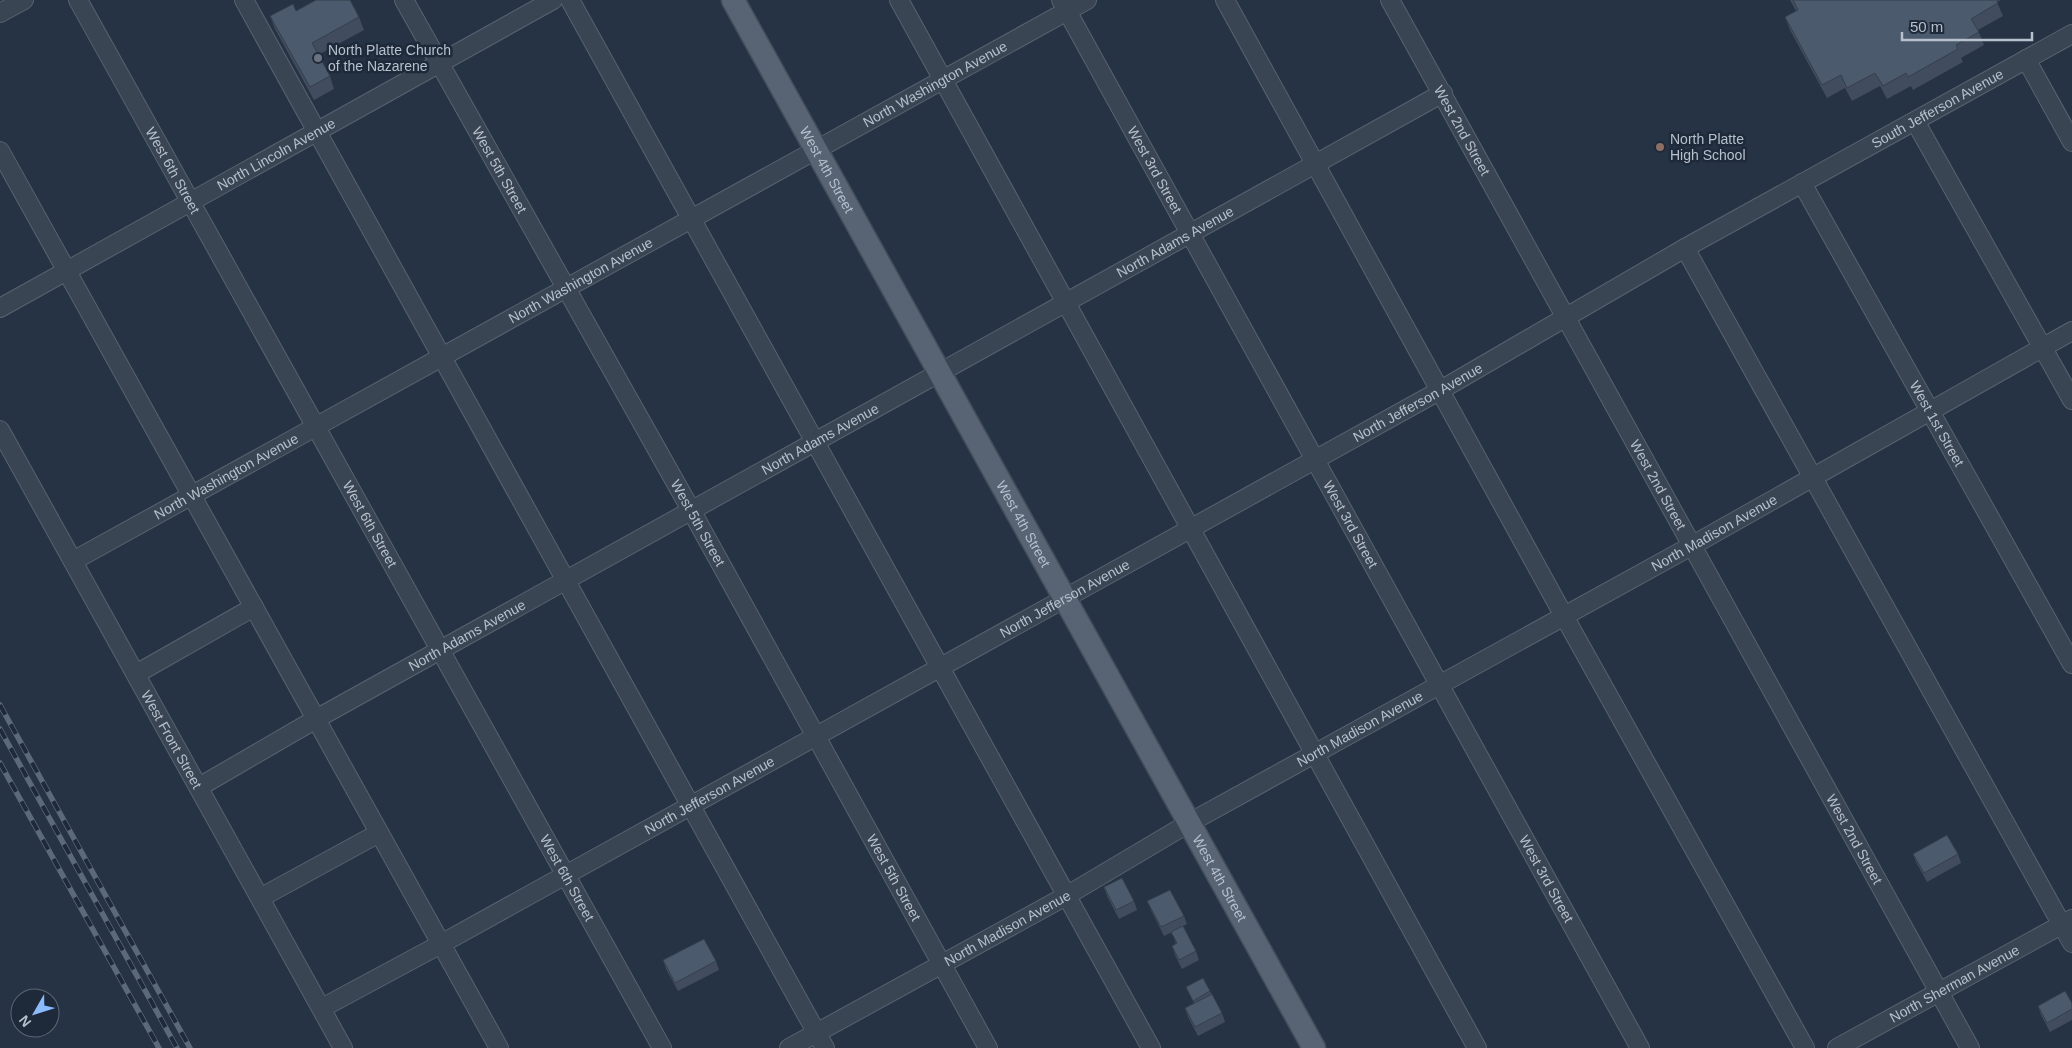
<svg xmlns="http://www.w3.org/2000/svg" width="2072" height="1048" font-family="Arial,sans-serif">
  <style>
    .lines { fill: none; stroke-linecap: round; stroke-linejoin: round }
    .minor-casing { stroke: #586370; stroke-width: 20 }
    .major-casing { stroke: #434e5c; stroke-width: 25 }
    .minor { stroke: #3a4553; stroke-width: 18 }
    .major { stroke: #586473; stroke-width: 22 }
    .rail-casing { stroke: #5b697a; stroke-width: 5.5 }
    .rail { stroke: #1e2a39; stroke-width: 4; stroke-dasharray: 11; stroke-linecap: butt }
    .wall { fill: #414d5e }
    .building { fill: #4c5a6d; stroke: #353f4c }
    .worship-dot { fill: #6b7280; stroke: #1e2a39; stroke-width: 2 }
    .education-dot { fill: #8d6e63; stroke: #1e2a39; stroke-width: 2 }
    .labels { text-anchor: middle; stroke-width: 5; stroke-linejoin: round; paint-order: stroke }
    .poi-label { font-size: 14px; fill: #b7c0cd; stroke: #1e2a39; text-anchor: start }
    .street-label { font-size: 14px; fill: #b7c0cd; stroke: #1e2a39 }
  </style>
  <rect width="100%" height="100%" fill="#253344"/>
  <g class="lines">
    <!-- minor casing -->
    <g class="minor-casing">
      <g id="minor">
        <path id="s1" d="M 78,0 L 662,1048"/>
        <polyline points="244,0 825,1048"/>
        <path id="s2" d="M 404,0 L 691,510 L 988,1048"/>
        <polyline points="570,0 1151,1048"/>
        <polyline points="899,0 1477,1048"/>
        <path id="s3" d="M 1061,0 L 1640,1048"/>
        <polyline points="1225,0 1564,616 1805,1048"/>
        <path id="s4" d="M 1390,0 L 1970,1048"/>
        <polyline points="0,13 24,0"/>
        <polyline points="2026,59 2072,142"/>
        <polyline points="1915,121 2072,400"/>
        <polyline points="0,151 499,1048"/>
        <path id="s5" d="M 1802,183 L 2072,664"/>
        <polyline points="1685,248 2072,943"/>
        <path id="s6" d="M 0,308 L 553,0"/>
        <path id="s7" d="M 0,430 L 343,1048"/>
        <path id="s8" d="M 73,561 L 1087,0"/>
        <polyline points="136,674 254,607"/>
        <path id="s9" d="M 199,787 L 316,719 L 1443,93"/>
        <polyline points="260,898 379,833"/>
        <path id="s10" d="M 322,1008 L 441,944 L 1439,391 L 1685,248 L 2072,34"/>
        <path id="s11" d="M 789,1048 L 1066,896 L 1189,823 L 1693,545 L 2072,331"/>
        <path id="s12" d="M 1837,1048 L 2072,919"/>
      </g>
    </g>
    <!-- major casing -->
    <g class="major-casing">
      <g id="major">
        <path id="s13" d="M 733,0 L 1314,1048"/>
      </g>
    </g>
    <!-- minor -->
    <use href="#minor" class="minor"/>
    <!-- major -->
    <use href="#major" class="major"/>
    <!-- rail casing -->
    <g class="rail-casing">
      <g id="rail">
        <polyline points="0,705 190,1048"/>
        <polyline points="0,729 177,1048"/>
        <polyline points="0,763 159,1048"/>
      </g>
    </g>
    <!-- rail -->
    <use href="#rail" class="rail"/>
  </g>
  <!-- wall -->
  <g class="wall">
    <polygon points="1790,0 2001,0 1997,2 2003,16 1978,30 1984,45 1961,58 1963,62 1913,90 1911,86 1887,99 1880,86 1852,101 1845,88 1827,98 1790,30 1785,17 1796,11"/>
    <polygon points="296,11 359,17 364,30 318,55 330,76 334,89 314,100 275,29 270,16"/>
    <polygon points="1913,854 1958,854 1961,863 1927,882 1916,862"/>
    <polygon points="1104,887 1134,901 1137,910 1119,919 1107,896"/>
    <polygon points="1147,901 1184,916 1187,924 1183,926 1196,951 1199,960 1182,969 1175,955 1172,946 1176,944 1172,932 1164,936 1151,910"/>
    <polygon points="663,960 716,961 719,970 678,991 666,969"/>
    <polygon points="1186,987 1210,991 1222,1013 1225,1022 1198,1036 1188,1017 1185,1008 1194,1003"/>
    <polygon points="2072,1003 2072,1020 2050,1032 2041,1015 2038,1006"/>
  </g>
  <!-- building -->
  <g class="building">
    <polygon points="316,0 350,0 359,17 312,43 330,76 310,87 270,16 293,4 296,11"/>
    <polygon points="1793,0 1997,0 1998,3 1971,19 1979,32 1956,45 1958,49 1908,77 1906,73 1883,86 1875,73 1847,88 1841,75 1822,85 1785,17 1798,10"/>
    <polygon points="1947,835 1958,854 1924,873 1913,854"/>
    <polygon points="1122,878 1134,901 1116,910 1104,887"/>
    <polygon points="1170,890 1184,916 1161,927 1147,901"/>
    <polygon points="1183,926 1196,951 1179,960 1172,946 1177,943 1171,932"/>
    <polygon points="704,939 716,961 675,983 663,960"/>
    <polygon points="1203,978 1210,991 1193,1001 1186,987"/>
    <polygon points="2065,991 2072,1003 2072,1009 2047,1023 2038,1006"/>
    <polygon points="1212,994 1222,1013 1195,1027 1185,1008"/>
  </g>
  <!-- markers -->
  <circle class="worship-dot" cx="318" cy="58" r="5"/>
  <circle class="education-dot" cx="1660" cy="147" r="5"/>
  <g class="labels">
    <!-- poi labels -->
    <g class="poi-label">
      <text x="328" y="55">North Platte Church<tspan x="328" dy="16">of the Nazarene</tspan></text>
      <text x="1670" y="144">North Platte<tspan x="1670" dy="16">High School</tspan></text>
    </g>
    <!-- street labels -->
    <g class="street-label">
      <text dy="5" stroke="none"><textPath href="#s8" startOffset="985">North Washington Avenue</textPath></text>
      <text dy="5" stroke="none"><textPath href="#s10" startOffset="1849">South Jefferson Avenue</textPath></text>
      <text dy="5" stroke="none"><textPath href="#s4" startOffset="149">West 2nd Street</textPath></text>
      <text dy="5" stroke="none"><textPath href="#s6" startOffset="316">North Lincoln Avenue</textPath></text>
      <text dy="5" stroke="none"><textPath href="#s1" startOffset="195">West 6th Street</textPath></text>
      <text dy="5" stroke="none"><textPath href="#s2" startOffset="195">West 5th Street</textPath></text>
      <text dy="5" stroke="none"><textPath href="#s13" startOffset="194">West 4th Street</textPath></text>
      <text dy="5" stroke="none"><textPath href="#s3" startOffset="194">West 3rd Street</textPath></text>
      <text dy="5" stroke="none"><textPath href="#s9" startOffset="1118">North Adams Avenue</textPath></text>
      <text dy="5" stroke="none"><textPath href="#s8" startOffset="580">North Washington Avenue</textPath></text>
      <text dy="5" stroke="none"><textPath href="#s10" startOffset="1252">North Jefferson Avenue</textPath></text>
      <text dy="5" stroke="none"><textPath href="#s5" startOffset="276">West 1st Street</textPath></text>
      <text dy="5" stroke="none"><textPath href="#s9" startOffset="712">North Adams Avenue</textPath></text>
      <text dy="5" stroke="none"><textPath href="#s8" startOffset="175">North Washington Avenue</textPath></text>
      <text dy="5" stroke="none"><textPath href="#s4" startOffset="554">West 2nd Street</textPath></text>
      <text dy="5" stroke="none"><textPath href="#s2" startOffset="600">West 5th Street</textPath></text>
      <text dy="5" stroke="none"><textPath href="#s1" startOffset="600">West 6th Street</textPath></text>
      <text dy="5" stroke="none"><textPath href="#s13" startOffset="599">West 4th Street</textPath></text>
      <text dy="5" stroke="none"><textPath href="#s3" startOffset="599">West 3rd Street</textPath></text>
      <text dy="5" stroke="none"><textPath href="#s11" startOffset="1059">North Madison Avenue</textPath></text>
      <text dy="5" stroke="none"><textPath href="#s10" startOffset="848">North Jefferson Avenue</textPath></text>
      <text dy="5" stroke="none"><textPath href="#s9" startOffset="308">North Adams Avenue</textPath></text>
      <text dy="5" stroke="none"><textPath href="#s11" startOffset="654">North Madison Avenue</textPath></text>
      <text dy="5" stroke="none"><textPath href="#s7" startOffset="354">West Front Street</textPath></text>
      <text dy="5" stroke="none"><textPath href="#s10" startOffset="442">North Jefferson Avenue</textPath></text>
      <text dy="5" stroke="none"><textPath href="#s4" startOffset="959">West 2nd Street</textPath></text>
      <text dy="5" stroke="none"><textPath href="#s1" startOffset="1005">West 6th Street</textPath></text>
      <text dy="5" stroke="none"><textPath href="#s2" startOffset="1005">West 5th Street</textPath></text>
      <text dy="5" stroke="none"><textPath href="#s13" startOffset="1004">West 4th Street</textPath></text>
      <text dy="5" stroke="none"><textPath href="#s3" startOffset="1004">West 3rd Street</textPath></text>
      <text dy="5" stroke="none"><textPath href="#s11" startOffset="249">North Madison Avenue</textPath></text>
      <text dy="5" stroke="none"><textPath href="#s12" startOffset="134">North Sherman Avenue</textPath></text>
    </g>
  </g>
  <!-- north arrow -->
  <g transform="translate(35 1013) rotate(231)"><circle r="24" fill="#1e2a39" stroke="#5b6674"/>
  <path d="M0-4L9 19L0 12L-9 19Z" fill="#8bbafe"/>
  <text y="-8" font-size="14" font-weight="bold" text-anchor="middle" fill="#b7c0cd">N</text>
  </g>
  <!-- scale -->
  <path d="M1902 32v8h130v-8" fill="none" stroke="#b7c0cd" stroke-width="2.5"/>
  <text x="1910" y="32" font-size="15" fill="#b7c0cd" stroke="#1e2a39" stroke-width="4" paint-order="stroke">50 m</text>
</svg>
